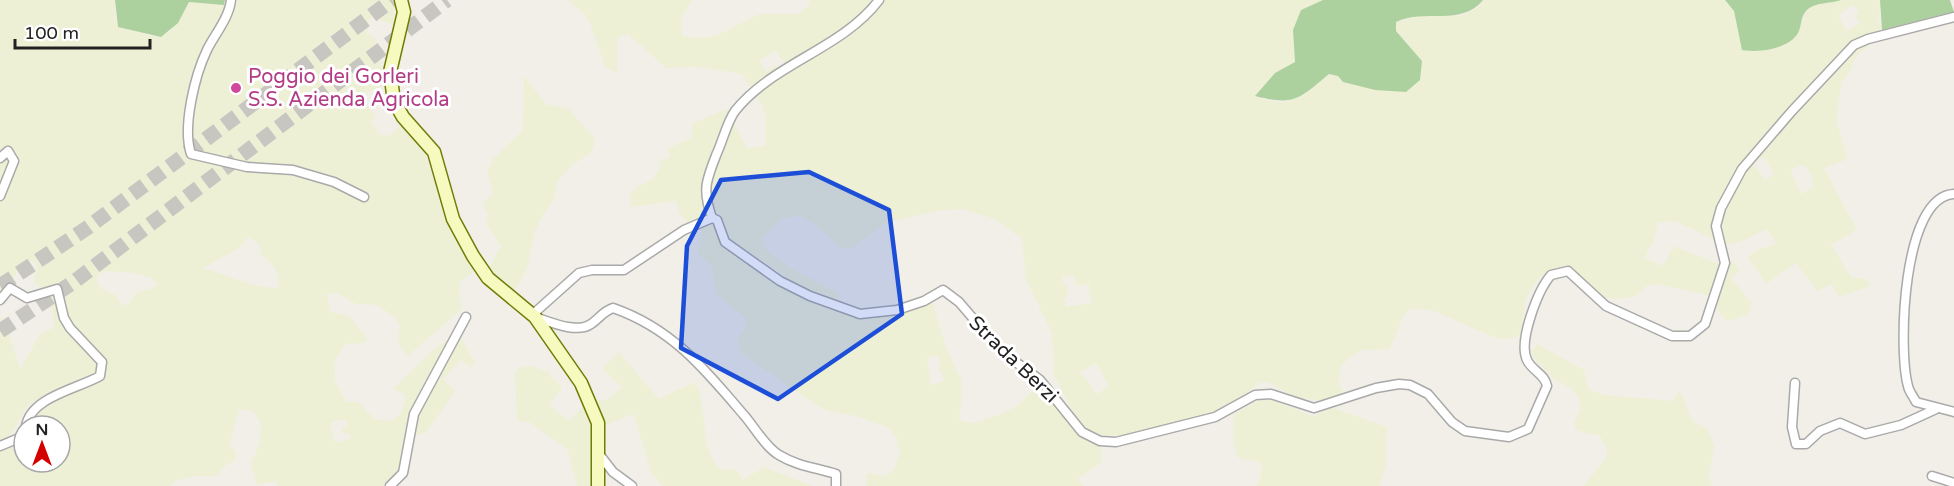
<svg xmlns="http://www.w3.org/2000/svg" width="1954" height="486" font-family="'Varela Round',sans-serif">
  <style>
    .farmland { fill: #eef0d5; fill-rule: evenodd }
    .forest { fill: #add19e }
    .lines { fill: none; stroke-linecap: round; stroke-linejoin: round }
    .highway-tunnel { stroke: #c8c6c1; stroke-width: 15; stroke-dasharray: 15 8; stroke-linecap: butt }
    .street-casing { stroke: #a9a9a9; stroke-width: 11 }
    .secondary-casing { stroke: #707d05; stroke-width: 15 }
    .street { stroke: #fff; stroke-width: 8 }
    .secondary { stroke: #f7fabf; stroke-width: 12 }
    .marked { fill: #1d4ed8; fill-opacity: 0.2; stroke: #1d4ed8; stroke-width: 4.5; stroke-linejoin: round }
    .hotel-dot { fill: #d1479c; stroke: #fff; stroke-width: 2 }
    .labels { text-anchor: middle; stroke-width: 6; stroke-linejoin: round; paint-order: stroke }
    .hotel-label { font-size: 20px; fill: #b23c85; stroke: #fff; text-anchor: start }
    .street-label { font-size: 20px; fill: #222; stroke: #fff }
  </style>
  <rect width="100%" height="100%" fill="#f2efe9"/>
  <!-- farmland -->
  <g class="farmland">
    <path d="M 0,0 L 115,0 L 115,20 L 132,30 L 151,36 L 170,32 L 189,2 L 224,5 L 238,3 L 238,0 L 394,0 L 395,25 L 371,17 L 364,30 L 375,39 L 384,82 L 382,87 L 362,94 L 365,103 L 376,115 L 371,122 L 379,134 L 389,136 L 403,123 L 425,154 L 445,212 L 474,271 L 460,282 L 459,298 L 463,308 L 408,356 L 398,342 L 400,325 L 395,317 L 377,305 L 356,304 L 338,293 L 327,293 L 330,311 L 350,317 L 367,338 L 364,343 L 345,344 L 335,361 L 335,380 L 346,401 L 359,402 L 374,419 L 391,421 L 400,415 L 405,401 L 404,394 L 394,389 L 396,386 L 433,350 L 458,332 L 475,362 L 471,368 L 461,360 L 443,379 L 455,391 L 426,433 L 407,437 L 400,471 L 384,486 L 279,486 L 274,481 L 256,485 L 251,462 L 260,443 L 261,424 L 254,412 L 239,409 L 230,444 L 236,453 L 235,461 L 226,465 L 216,476 L 194,476 L 176,481 L 169,486 L 0,486 L 0,449 L 24,442 L 24,462 L 60,462 L 60,426 L 37,426 L 39,411 L 45,404 L 96,380 L 57,390 L 31,403 L 25,409 L 12,434 L 0,442 L 0,317 L 5,321 L 20,368 L 41,333 L 53,328 L 54,323 L 49,295 L 34,282 L 37,267 L 34,261 L 27,260 L 20,265 L 11,284 L 0,291 ZM 249,237 L 259,244 L 261,254 L 275,268 L 279,282 L 277,288 L 256,286 L 203,268 L 239,248 ZM 105,271 L 135,273 L 151,278 L 158,286 L 136,293 L 129,303 L 122,306 L 117,296 L 100,288 L 97,281 L 97,276 ZM 337,420 L 346,420 L 347,426 L 342,428 L 343,434 L 349,433 L 350,439 L 335,442 L 330,423 Z"/>
    <path d="M 568,0 L 692,0 L 681,19 L 682,36 L 703,38 L 718,35 L 759,14 L 798,14 L 807,8 L 810,0 L 1323,0 L 1301,10 L 1293,30 L 1295,62 L 1275,73 L 1256,97 L 1282,103 L 1306,94 L 1329,74 L 1338,76 L 1344,82 L 1375,90 L 1397,90 L 1410,45 L 1396,31 L 1396,22 L 1424,14 L 1461,16 L 1478,7 L 1483,0 L 1725,0 L 1734,11 L 1739,36 L 1752,52 L 1769,49 L 1797,35 L 1806,11 L 1813,6 L 1841,0 L 1880,0 L 1879,22 L 1884,37 L 1872,42 L 1855,58 L 1850,71 L 1842,82 L 1836,120 L 1848,159 L 1824,168 L 1857,230 L 1831,245 L 1851,277 L 1867,279 L 1870,286 L 1839,297 L 1831,284 L 1817,291 L 1796,263 L 1766,284 L 1747,257 L 1759,249 L 1776,244 L 1767,229 L 1745,240 L 1726,245 L 1675,221 L 1658,222 L 1655,237 L 1645,258 L 1663,266 L 1674,246 L 1716,263 L 1734,262 L 1740,271 L 1731,278 L 1752,303 L 1748,314 L 1727,322 L 1707,295 L 1656,284 L 1645,287 L 1635,297 L 1615,299 L 1603,297 L 1577,274 L 1562,268 L 1540,277 L 1532,289 L 1525,300 L 1522,332 L 1515,338 L 1498,339 L 1431,310 L 1409,309 L 1402,319 L 1390,349 L 1362,350 L 1347,360 L 1340,368 L 1339,383 L 1343,392 L 1328,401 L 1298,398 L 1267,382 L 1259,383 L 1233,405 L 1206,416 L 1173,427 L 1125,435 L 1103,436 L 1087,430 L 1073,412 L 1054,375 L 1052,334 L 1026,279 L 1022,239 L 995,219 L 962,209 L 935,211 L 886,223 L 851,249 L 842,248 L 815,225 L 800,216 L 783,218 L 764,236 L 763,244 L 768,252 L 791,268 L 838,293 L 839,302 L 805,289 L 730,240 L 721,215 L 713,211 L 689,223 L 680,215 L 676,201 L 631,207 L 630,195 L 637,187 L 653,179 L 659,171 L 660,162 L 670,157 L 668,148 L 691,138 L 692,123 L 727,109 L 747,148 L 766,146 L 766,120 L 763,107 L 742,74 L 697,67 L 666,68 L 628,34 L 617,38 L 617,73 L 605,66 L 588,18 ZM 1854,4 L 1859,12 L 1855,15 L 1860,23 L 1846,31 L 1838,15 ZM 775,50 L 785,64 L 779,68 L 776,65 L 767,72 L 759,61 ZM 1764,157 L 1774,174 L 1764,180 L 1754,163 ZM 1799,166 L 1805,166 L 1809,170 L 1814,186 L 1801,194 L 1791,170 ZM 1074,274 L 1076,286 L 1089,284 L 1091,303 L 1066,307 L 1064,298 L 1067,297 L 1068,286 L 1065,286 L 1062,277 ZM 1096,363 L 1109,386 L 1097,394 L 1080,372 Z"/>
    <polygon points="524,76 547,105 568,108 596,140 590,154 572,165 558,181 554,200 543,214 535,232 527,269 514,292 489,268 501,246 486,224 488,214 483,204 493,193 487,171 493,159 523,130"/>
    <path d="M 708,222 L 714,223 L 722,246 L 740,258 L 861,317 L 899,312 L 933,303 L 946,348 L 961,379 L 962,396 L 959,417 L 962,421 L 973,423 L 1001,414 L 1017,406 L 1038,386 L 1085,438 L 1101,448 L 1102,462 L 1078,479 L 1083,486 L 866,486 L 867,473 L 885,476 L 894,470 L 900,452 L 896,437 L 887,427 L 856,416 L 828,411 L 813,403 L 741,353 L 737,341 L 745,328 L 746,319 L 716,294 L 711,266 L 698,253 L 703,225 ZM 938,355 L 941,366 L 938,367 L 938,371 L 941,370 L 944,381 L 931,385 L 927,358 Z"/>
    <polygon points="1537,344 1584,370 1589,389 1604,395 1673,401 1678,392 1682,394 1692,421 1707,428 1714,447 1709,474 1712,486 1584,486 1607,456 1607,449 1600,436 1576,430 1574,423 1580,409 1579,398 1572,389 1553,378 1533,357 1532,350"/>
    <polygon points="619,352 659,399 694,382 700,392 707,444 714,463 721,469 737,470 743,480 764,467 813,486 663,486 651,473 634,414 594,430 592,486 577,486 567,449 529,422 517,421 515,375 518,368 531,366 550,372 550,376 562,386 550,406 570,421 589,398 607,400 622,387 602,369"/>
    <polygon points="1271,399 1306,414 1315,416 1331,407 1387,427 1386,465 1379,486 1256,486 1261,476 1261,465 1257,461 1240,459 1237,456 1233,440 1234,414 1258,401"/>
  </g>
  <!-- forest -->
  <g class="forest">
    <polygon points="115,0 225,0 224,5 189,2 178,23 161,37 118,27"/>
    <path d="M 1323,0 L 1483,0 C 1462,27 1424,8 1396,22 L 1396,31 L 1422,61 L 1420,80 L 1406,92 L 1375,90 L 1343,82 L 1338,76 L 1329,74 C 1299,99 1295,106 1255,96 L 1275,73 L 1295,62 L 1293,30 L 1301,10 Z"/>
    <path d="M 1725,0 L 1841,0 C 1830,4 1814,2 1806,11 C 1800,18 1802,26 1798,33 C 1789,49 1758,53 1742,50 L 1734,11 Z"/>
    <polygon points="1880,0 1950,0 1954,12 1882,30"/>
  </g>
  <g class="lines">
    <!-- highway-tunnel -->
    <g class="highway-tunnel">
      <polyline points="0,286 87,228 392,0"/>
      <polyline points="0,331 75,281 447,0"/>
    </g>
    <!-- street casing -->
    <g class="street-casing">
      <g id="street">
        <path d="M 231,0 C 229,18 215,34 207,50 C 195,75 182,127 191,154 L 247,167 L 293,170 L 334,182 L 364,197"/>
        <polyline points="0,158 8,151 14,161 0,196"/>
        <path d="M 1954,194 C 1902,196 1898,350 1908,386 C 1909,392 1914,397 1916,402 L 1954,412"/>
        <path d="M 712,218 C 702,189 706,181 717,153 C 723,140 727,122 735,111 C 773,63 842,49 879,0"/>
        <path d="M 0,300 L 10,288 L 27,298 L 57,289 L 64,318 L 70,328 L 102,362 L 100,376 C 77,389 31,397 26,426"/>
        <path d="M 532,315 L 579,273 L 592,270 L 624,270 L 684,230 L 712,218 L 717,220 L 725,242 L 780,281 L 810,296 L 860,314 L 897,310 L 924,301 L 943,290 L 959,302 L 1001,351 L 1040,380 L 1082,432 L 1100,441 L 1116,442 L 1215,417 L 1255,395 L 1271,394 L 1314,408 L 1376,388 L 1399,384 L 1410,385 L 1428,394 L 1452,422 L 1465,431 L 1509,437 L 1528,429 L 1547,386 C 1545,374 1532,371 1527,360 C 1518,341 1538,290 1551,275 L 1568,271 L 1606,306 L 1672,336 L 1690,336 L 1705,324 L 1725,263 L 1716,226 L 1721,208 L 1742,169 L 1792,111 L 1854,45 L 1868,39 L 1954,17"/>
        <path d="M 535,317 C 550,322 577,334 591,324 C 600,318 602,312 613,308 C 671,328 704,368 743,414 C 754,426 765,447 779,455 C 797,466 817,468 836,474 L 836,486"/>
        <polyline points="1795,383 1792,427 1796,444 1806,444 1820,431 1840,423 1865,434 1901,425 1936,409"/>
        <polyline points="0,446 24,436"/>
        <polyline points="599,454 613,472 632,486"/>
        <polyline points="1932,476 1954,483"/>
        <polyline points="390,486 403,473 414,414 466,317"/>
      </g>
    </g>
    <!-- secondary casing -->
    <g class="secondary-casing">
      <polyline id="secondary" points="401,0 404,12 390,72 394,101 403,117 434,152 453,219 473,256 488,278 535,317 581,383 598,423 598,486"/>
    </g>
    <!-- street -->
    <use href="#street" class="street"/>
    <!-- secondary -->
    <use href="#secondary" class="secondary"/>
  </g>
  <!-- marked area -->
  <path class="marked" d="M 809,172 L 889,210 L 902,314 L 778,399 L 681,348 L 687,246 L 721,180 Z"/>
  <!-- markers -->
  <circle class="hotel-dot" cx="236" cy="88" r="6"/>
  <g class="labels">
    <!-- hotel labels -->
    <g class="hotel-label">
      <text x="248" y="83">Poggio dei Gorleri<tspan x="248" dy="23">S.S. Azienda Agricola</tspan></text>
    </g>
    <!-- street labels -->
    <g class="street-label">
      <text transform="translate(1014 359) rotate(44)" y="7">Strada Berzi</text>
    </g>
  </g>
  <!-- north arrow -->
  <g transform="translate(42 444)"><circle r="28" fill="#ffffff" stroke="#a7a7a7" stroke-width="1.5"/>
  <path d="M0-4.5L10 22L0 15L-10 22Z" fill="#d40000"/>
  <text y="-9" font-size="16" font-weight="bold" text-anchor="middle" fill="#222222">N</text>
  </g>
  <!-- scale -->
  <path d="M15 39v9h135v-9" fill="none" stroke="#222222" stroke-width="3"/>
  <text x="24" y="39" font-size="18" fill="#222222" stroke="#ffffff" stroke-width="4.5" paint-order="stroke">100 m</text>
</svg>
